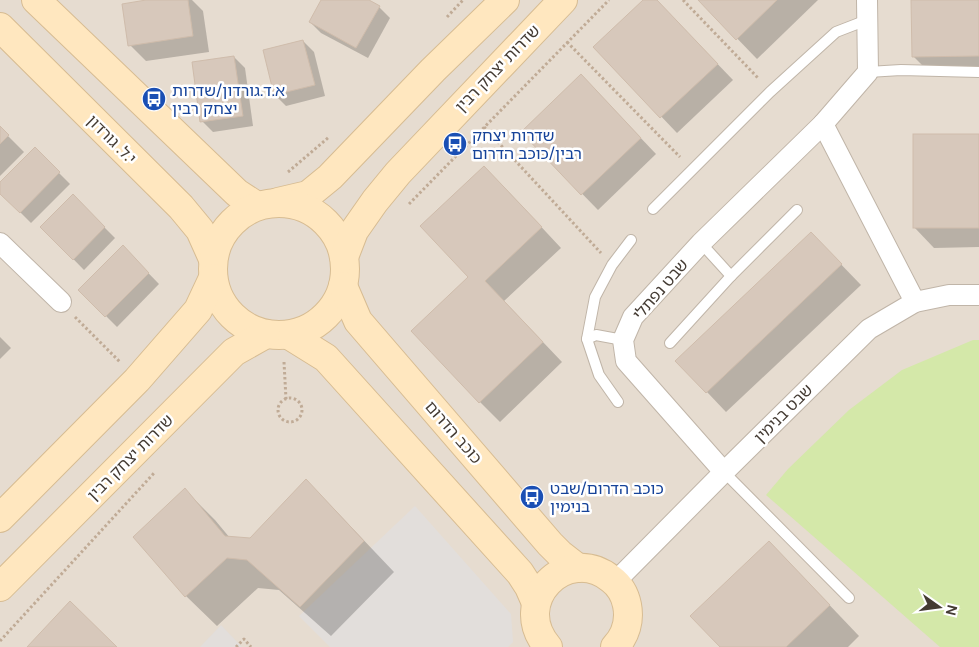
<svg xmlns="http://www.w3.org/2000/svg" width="979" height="647" font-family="'DM Sans','Noto Sans Hebrew',sans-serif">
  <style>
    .residential { fill: #e6dcd0 }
    .green { fill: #d4e8a9 }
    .parking { fill: #e2dedb }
    .shadow { fill: #0003 }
    .building { fill: #d7c8bb; stroke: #cfbcab }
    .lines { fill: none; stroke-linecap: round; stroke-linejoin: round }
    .lane-casing { stroke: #c0b5a8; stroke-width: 12 }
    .street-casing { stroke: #c0b5a8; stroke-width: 22 }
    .secondary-casing { stroke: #d7bc92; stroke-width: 30 }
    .path { stroke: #c0ab96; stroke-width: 3; stroke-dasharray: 2.5 2.5; stroke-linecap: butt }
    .lane { stroke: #fff; stroke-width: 10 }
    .street { stroke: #fff; stroke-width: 20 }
    .secondary { stroke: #ffe7bf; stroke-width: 28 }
    .labels { text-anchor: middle; stroke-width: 5; stroke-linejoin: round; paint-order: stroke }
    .street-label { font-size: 16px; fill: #443b33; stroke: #fff }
    .transit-label { font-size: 16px; fill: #164399; stroke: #fff; text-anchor: start }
  </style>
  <rect width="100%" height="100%" fill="#f2ebe2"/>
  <!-- residential -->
  <rect class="residential" x="0" y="0" width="979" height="647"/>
  <!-- green -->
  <polygon class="green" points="973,340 979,340 979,647 940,647 766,495 788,469 849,410 902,370"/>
  <!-- parking -->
  <g class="parking">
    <polygon points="415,506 511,614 513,642 508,647 330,647 299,616"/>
    <polygon points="221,625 242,647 200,647"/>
  </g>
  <!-- shadow -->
  <g class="shadow">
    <polygon points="154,0 192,0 203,11 209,52 146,61 130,45"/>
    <polygon points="322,0 367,0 379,7 390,18 368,58 321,33 310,22"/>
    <polygon points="644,0 656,0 733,80 677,133 595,47"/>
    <polygon points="700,0 818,0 757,59"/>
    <polygon points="912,0 979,0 979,76 933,76 913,56"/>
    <polygon points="303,41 314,52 325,96 286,106 275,95 264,51"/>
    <polygon points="234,57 245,68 253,126 213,132 202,121"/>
    <polygon points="597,92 656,154 598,210 522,132"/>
    <polygon points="0,128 24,152 0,176"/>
    <polygon points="979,135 979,247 934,248 914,227"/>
    <polygon points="35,149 70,184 31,223 0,192 0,184"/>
    <polygon points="504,187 561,248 504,301 562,362 500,422 480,402 470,277"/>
    <polygon points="73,196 115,238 84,270 42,227"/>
    <polygon points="123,247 159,284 117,327 80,290"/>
    <polygon points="831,254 861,285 726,412 707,392"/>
    <polygon points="0,337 11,348 0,359"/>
    <polygon points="306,481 336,511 394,572 331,636 279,590 258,588 217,626 186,596 135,537 185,490 215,520 230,538 250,539"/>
    <polygon points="799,573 859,636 848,647 722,647"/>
  </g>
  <!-- building -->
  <g class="building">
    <polygon points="146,0 188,0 193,36 128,46 122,4"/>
    <polygon points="321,0 369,0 380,6 356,48 309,22"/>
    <polygon points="643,0 657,0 718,64 660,118 593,47"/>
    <polygon points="698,0 777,0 736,40"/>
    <polygon points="911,0 979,0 979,56 912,57"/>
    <polygon points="303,40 315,85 274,95 263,50"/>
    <polygon points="234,56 243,116 200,122 192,62"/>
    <polygon points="581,74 641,138 581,195 521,132"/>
    <polygon points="0,126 9,135 0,144"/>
    <rect x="913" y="134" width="66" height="94"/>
    <polygon points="35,147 60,172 20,213 0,194 0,182"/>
    <polygon points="484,166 542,227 485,281 543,342 479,403 411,331 468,277 420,226"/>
    <polygon points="73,194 105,227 73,260 40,227"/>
    <polygon points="811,232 842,264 706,393 675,361"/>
    <polygon points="123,245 149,273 105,317 78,290"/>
    <polygon points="306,479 364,541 300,607 247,560 227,558 185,597 133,537 185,488 225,536 250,538"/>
    <polygon points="769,541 830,605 786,647 720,647 690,616"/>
    <polygon points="70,601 117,647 27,647"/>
  </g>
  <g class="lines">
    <!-- lane casing -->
    <g class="lane-casing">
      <g id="lane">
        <polyline points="868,72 901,70 979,72"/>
        <polyline points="653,209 770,92 836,32 867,20"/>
        <polyline points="701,243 731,276"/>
        <polyline points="587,339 596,335 623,340"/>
        <polyline points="670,343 731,276 797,210"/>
        <polyline points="618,402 599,375 587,339 595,297 612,265 631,240"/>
        <polyline points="724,472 849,598"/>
      </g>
    </g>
    <!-- street casing -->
    <g class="street-casing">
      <g id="street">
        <polyline points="823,124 915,302"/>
        <polyline points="0,243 61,302"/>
        <polyline points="724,472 626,361 623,340 633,317 701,243 823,124 868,72 867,0"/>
        <polyline points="615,582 724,472 869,329 915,302 949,295 979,295"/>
      </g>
    </g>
    <!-- secondary casing -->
    <g class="secondary-casing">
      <g id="secondary">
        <polyline points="36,0 237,193 257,206"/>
        <polyline points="0,27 181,207 200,230 213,259"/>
        <polyline points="278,202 308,195 330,177 433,70 505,0"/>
        <circle cx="279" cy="269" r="66"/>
        <polyline points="344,257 354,231 375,201 398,173 563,0"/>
        <polyline points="343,286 358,321 550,544 560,554 578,568"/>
        <polyline points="289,335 326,358 520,573 529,587 536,603"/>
        <polyline points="0,518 137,380 198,310 213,278"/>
        <polyline points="0,587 234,352 266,334"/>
        <path d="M 548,647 C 509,602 566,543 611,579 C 619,585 625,595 627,605 C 630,620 626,635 615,647"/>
      </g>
    </g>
    <!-- path -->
    <g class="path">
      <polyline points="683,0 759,79"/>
      <polyline points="447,17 463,0"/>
      <polyline points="567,42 680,157"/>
      <polyline points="484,127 601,253"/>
      <polyline points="288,172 329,137"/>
      <polyline points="409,204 609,0"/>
      <polyline points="75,317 120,362"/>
      <polyline points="284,362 286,399"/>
      <circle cx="290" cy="410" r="12"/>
      <polyline points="0,641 155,472"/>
      <polyline points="236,647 244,639 251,647"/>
    </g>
    <!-- lane -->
    <use href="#lane" class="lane"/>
    <!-- street -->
    <use href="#street" class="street"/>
    <!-- secondary -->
    <use href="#secondary" class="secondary"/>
  </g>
  <!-- icons -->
  <defs>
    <g id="bus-disc" transform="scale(1.25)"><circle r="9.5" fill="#1a4fb4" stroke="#fff"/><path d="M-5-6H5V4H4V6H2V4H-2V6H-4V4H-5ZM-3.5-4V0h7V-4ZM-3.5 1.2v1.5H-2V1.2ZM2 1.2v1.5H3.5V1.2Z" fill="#fff"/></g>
  </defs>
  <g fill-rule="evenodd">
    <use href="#bus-disc" x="154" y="99"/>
    <use href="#bus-disc" x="455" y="144"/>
    <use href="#bus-disc" x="532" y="497"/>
  </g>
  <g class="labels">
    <!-- street labels -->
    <g class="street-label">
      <text transform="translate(497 68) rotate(-46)" y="6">שדרות יצחק רבין</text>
      <text transform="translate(112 139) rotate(45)" y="6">י.ל. גורדון</text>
      <text transform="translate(660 289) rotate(-49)" y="6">שבט נפתלי</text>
      <text transform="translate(783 413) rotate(-45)" y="6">שבט בנימין</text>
      <text transform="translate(454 432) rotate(49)" y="6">כוכב הדרום</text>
      <text transform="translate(130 457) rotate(-45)" y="6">שדרות יצחק רבין</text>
    </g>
    <!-- transit labels -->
    <g class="transit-label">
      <text x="172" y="96">א.ד.גורדון/שדרות<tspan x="172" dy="18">יצחק רבין</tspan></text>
      <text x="472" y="141">שדרות יצחק<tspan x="472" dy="18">רבין/כוכב הדרום</tspan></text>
      <text x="550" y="494">כוכב הדרום/שבט<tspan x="550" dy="18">בנימין</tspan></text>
    </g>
  </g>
  <!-- north arrow -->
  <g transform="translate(939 607) rotate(104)" stroke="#ffffff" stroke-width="4" paint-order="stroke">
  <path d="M0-4L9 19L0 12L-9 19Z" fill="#443b33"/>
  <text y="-8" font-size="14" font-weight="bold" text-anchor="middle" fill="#443b33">N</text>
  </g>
</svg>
